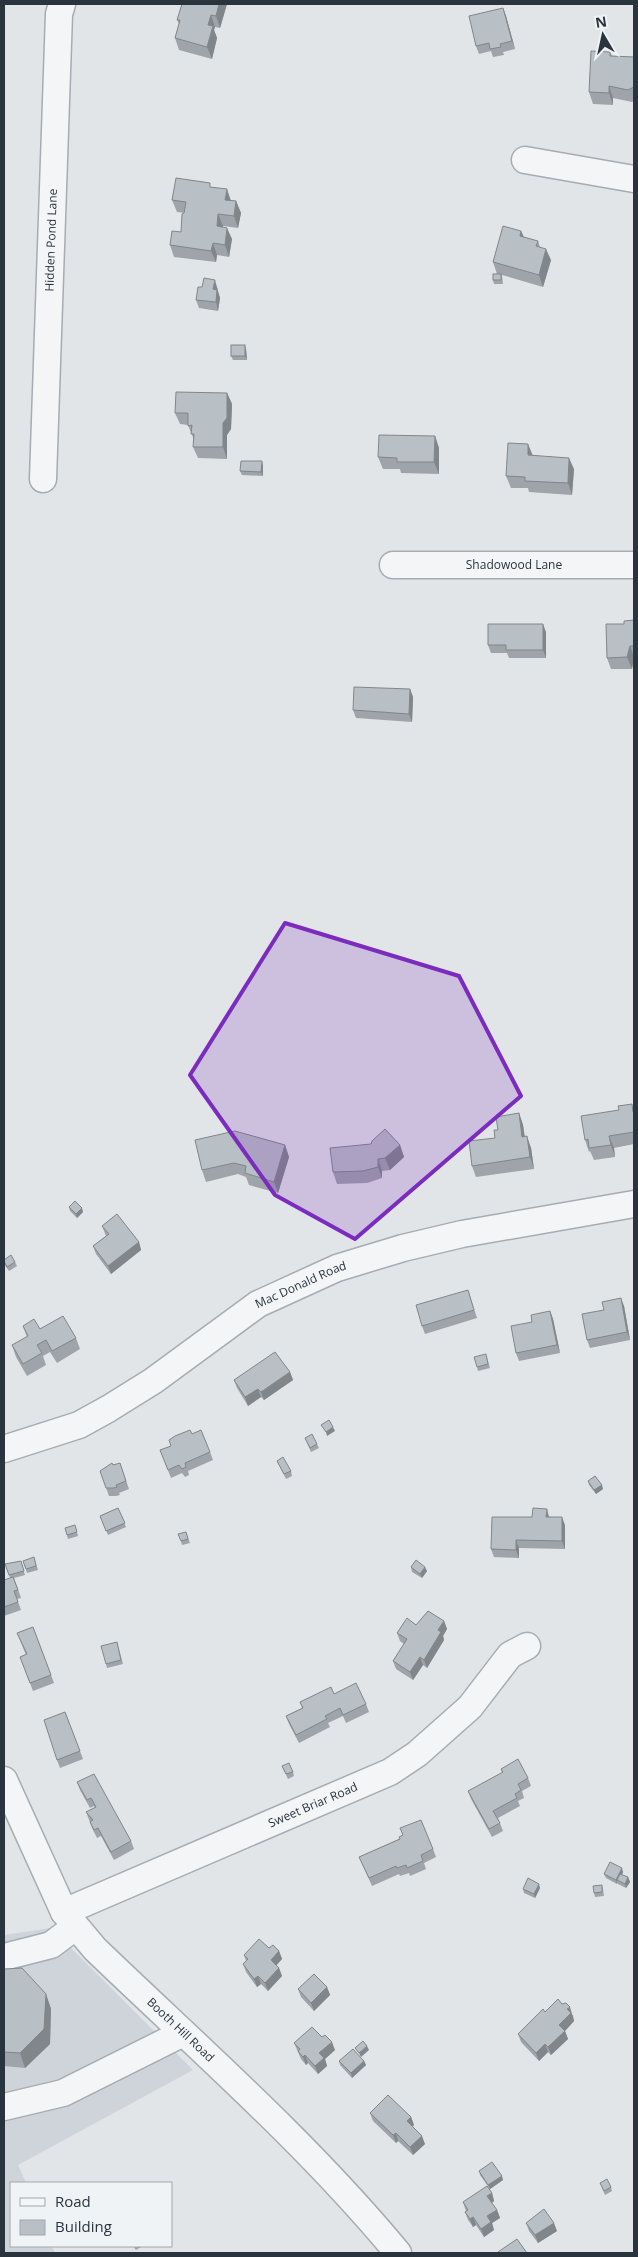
<svg xmlns="http://www.w3.org/2000/svg" width="638" height="2257" font-family="'Open Sans',sans-serif">
  <style>
    .built { fill: #cfd4da }
    .lines { fill: none; stroke-linecap: round; stroke-linejoin: round }
    .minor-casing { stroke: #a6acb2; stroke-width: 29 }
    .minor { stroke: #f3f5f7; stroke-width: 26 }
    .wall { fill: #9ea4a9 }
    .shaded-wall { fill: #81868a }
    .building { fill: #b8bfc5; stroke: #81868a }
    .marked { fill: #7b2cbf; fill-opacity: 0.2; stroke: #7b2cbf; stroke-width: 4; stroke-linejoin: round }
    .labels { text-anchor: middle; stroke-width: 4.5; stroke-linejoin: round; paint-order: stroke }
    .street-label { font-size: 12px; fill: #2a343f; stroke: #f0f3f6 }
  </style>
  <rect width="100%" height="100%" fill="#e1e5e8"/>
  <!-- built -->
  <polygon class="built" points="51,1928 193,2070 18,2165 26,2183 11,2183 11,2246 52,2246 55,2253 4,2253 4,1935"/>
  <g class="lines">
    <!-- minor casing -->
    <g class="minor-casing">
      <g id="minor">
        <polyline points="525,160 634,179"/>
        <path id="s1" d="M 43,479 L 59,14 L 62,4"/>
        <path id="s2" d="M 393,565 L 634,565"/>
        <path id="s3" d="M 4,1449 L 79,1425 L 108,1409 L 153,1381 L 258,1304 L 337,1268 L 403,1248 L 462,1234 L 634,1204"/>
        <path id="s4" d="M 4,1780 L 64,1912 L 95,1949 C 198,2048 307,2143 398,2253"/>
        <path id="s5" d="M 64,1912 L 390,1772 L 417,1754 L 470,1707 L 510,1655 L 527,1646"/>
        <polyline points="4,1957 51,1945 75,1927"/>
        <polyline points="4,2107 63,2093 183,2033"/>
      </g>
    </g>
    <!-- minor -->
    <use href="#minor" class="minor"/>
  </g>
  <!-- wall -->
  <g class="wall">
    <polygon points="182,4 227,4 220,28 215,27 214,30 217,38 212,59 179,50 175,38 179,24 177,20"/>
    <polygon points="503,8 506,16 515,49 503,52 504,55 493,57 491,51 479,54 476,46"/>
    <polygon points="610,52 612,56 634,57 634,101 632,102 613,98 613,105 593,104 589,92"/>
    <polygon points="212,187 231,200 236,201 241,213 238,228 223,226 222,227 232,239 229,257 217,255 216,262 174,257 170,245 181,232 185,213 177,212 172,200"/>
    <polygon points="521,231 524,237 538,241 540,247 551,260 543,287 502,275 503,284 494,284 493,280 497,274 493,262"/>
    <polygon points="218,288 217,290 220,298 218,311 199,308 196,300"/>
    <polygon points="246,349 247,360 233,360 231,356"/>
    <polygon points="227,393 232,404 231,429 227,435 227,459 198,458 193,447 194,440 188,425 180,424 175,413"/>
    <polygon points="435,436 439,448 439,474 401,473 400,469 383,469 378,457"/>
    <polygon points="533,456 574,469 572,495 529,492 528,488 511,488 506,476"/>
    <polygon points="263,465 263,476 242,475 240,471"/>
    <polygon points="634,620 634,657 632,669 611,669 607,658 624,624"/>
    <polygon points="546,632 546,658 509,658 507,653 491,653 488,645"/>
    <polygon points="410,689 413,697 412,722 356,718 353,710"/>
    <polygon points="634,1111 634,1144 614,1148 615,1157 594,1160 590,1151 589,1152 585,1140"/>
    <polygon points="519,1113 523,1125 525,1137 531,1148 534,1169 476,1177 472,1166 495,1138 498,1130"/>
    <polygon points="285,1145 289,1157 278,1193 249,1185 246,1177 238,1174 206,1182 202,1170"/>
    <polygon points="400,1145 404,1157 390,1170 382,1171 382,1178 367,1183 337,1184 333,1172"/>
    <polygon points="69,1207 83,1212 77,1218 70,1211"/>
    <polygon points="102,1226 139,1242 141,1250 111,1274 96,1254 93,1246 106,1236"/>
    <polygon points="4,1260 15,1262 17,1266 9,1271 4,1264"/>
    <polygon points="468,1290 477,1318 425,1334 422,1326"/>
    <polygon points="624,1306 630,1340 590,1348 587,1340 604,1310"/>
    <polygon points="550,1311 553,1319 560,1353 519,1361 516,1353 532,1322"/>
    <polygon points="23,1326 40,1329 76,1338 80,1349 57,1363 50,1352 43,1356 46,1365 27,1376 16,1357 12,1345 27,1337"/>
    <polygon points="486,1354 490,1368 478,1371 477,1367"/>
    <polygon points="290,1372 293,1380 264,1400 261,1397 248,1406 237,1388 234,1380"/>
    <polygon points="192,1434 210,1452 213,1460 188,1471 189,1475 185,1477 182,1473 171,1478 160,1450 171,1446"/>
    <polygon points="305,1438 317,1444 319,1448 311,1452"/>
    <polygon points="277,1461 291,1471 292,1476 286,1479"/>
    <polygon points="120,1463 129,1489 119,1493 120,1495 116,1496 109,1496 100,1471"/>
    <polygon points="588,1481 603,1489 596,1494 589,1485"/>
    <polygon points="118,1508 126,1527 108,1535 100,1516"/>
    <polygon points="549,1517 565,1525 565,1549 519,1548 519,1558 494,1557 491,1549"/>
    <polygon points="75,1525 78,1536 68,1539 65,1528"/>
    <polygon points="186,1532 190,1543 182,1545 181,1541"/>
    <polygon points="34,1557 38,1570 27,1573 23,1561"/>
    <polygon points="21,1561 25,1575 14,1578 21,1598 17,1599 21,1610 4,1616 4,1580 10,1578 5,1564"/>
    <polygon points="411,1567 427,1571 422,1578 412,1572"/>
    <polygon points="444,1621 447,1629 443,1636 444,1640 427,1668 423,1665 413,1680 396,1669 393,1661 404,1644 400,1641 397,1633 416,1625"/>
    <polygon points="33,1627 54,1683 33,1691 20,1657 26,1655 17,1633"/>
    <polygon points="117,1642 123,1664 107,1668 106,1664"/>
    <polygon points="334,1694 366,1704 369,1712 346,1723 343,1716 328,1723 330,1727 299,1743 289,1724 286,1716 302,1708 300,1702"/>
    <polygon points="65,1712 83,1759 60,1768 57,1760"/>
    <polygon points="282,1766 293,1772 294,1776 288,1779"/>
    <polygon points="501,1769 528,1778 531,1786 522,1791 524,1798 518,1801 520,1806 498,1818 503,1831 492,1837 471,1799 468,1791 502,1773"/>
    <polygon points="77,1782 131,1841 134,1849 114,1860 101,1836 97,1838 93,1830 86,1812 95,1808 94,1806 90,1808 80,1790"/>
    <polygon points="400,1828 433,1849 436,1857 424,1863 426,1869 410,1876 409,1873 400,1876 399,1874 372,1886 359,1857 399,1839 403,1835"/>
    <polygon points="623,1872 622,1875 628,1877 630,1882 626,1888 618,1884 618,1883 617,1884 606,1878 604,1874"/>
    <polygon points="602,1885 603,1889 604,1896 595,1897 594,1893"/>
    <polygon points="540,1888 535,1898 524,1893 523,1889"/>
    <polygon points="269,1948 279,1951 282,1959 276,1965 279,1968 282,1976 268,1991 261,1984 257,1987 246,1972 243,1964 246,1961 244,1955"/>
    <polygon points="4,1969 46,1994 51,2009 50,2044 25,2068 4,2066"/>
    <polygon points="327,1987 330,1995 314,2011 301,1997 298,1989"/>
    <polygon points="545,2012 573,2015 574,2021 565,2031 568,2039 551,2055 548,2052 539,2061 521,2042 518,2034"/>
    <polygon points="322,2037 335,2050 325,2059 327,2066 318,2074 308,2063 306,2065 301,2059 294,2043"/>
    <polygon points="339,2061 364,2061 366,2065 352,2078 340,2065"/>
    <polygon points="370,2113 411,2117 414,2125 412,2126 425,2144 413,2155 398,2141 396,2143 373,2121"/>
    <polygon points="479,2171 503,2180 490,2189 480,2175"/>
    <polygon points="600,2183 611,2187 612,2191 605,2195"/>
    <polygon points="492,2193 494,2201 492,2203 497,2210 500,2218 492,2223 494,2230 484,2237 476,2225 473,2227 468,2220 465,2212 466,2211 463,2202"/>
    <polygon points="526,2223 557,2231 538,2243 529,2231"/>
    <polygon points="133,2246 143,2246 136,2250"/>
  </g>
  <!-- shaded-wall -->
  <g class="shaded-wall">
    <polygon points="219,4 227,4 220,28 216,16"/>
    <polygon points="503,8 506,16 515,49 512,41"/>
    <polygon points="211,15 215,27 214,30 217,38 212,59 207,47 208,25"/>
    <polygon points="609,86 613,98 613,105 609,93"/>
    <polygon points="227,189 231,201 225,200"/>
    <polygon points="236,201 241,213 238,228 234,216"/>
    <polygon points="218,214 223,226 221,238 217,226"/>
    <polygon points="227,228 232,239 229,257 225,245"/>
    <polygon points="521,231 526,242 520,236"/>
    <polygon points="213,243 217,255 216,262 211,251"/>
    <polygon points="546,249 551,260 543,287 539,275"/>
    <polygon points="215,280 220,298 218,311 216,302 213,289"/>
    <polygon points="245,345 246,349 247,360 245,356"/>
    <polygon points="227,393 232,404 231,429 227,435 227,459 223,447 223,423"/>
    <polygon points="435,436 439,448 439,474 434,462"/>
    <polygon points="528,444 533,456 528,455"/>
    <polygon points="569,458 574,469 572,495 568,483"/>
    <polygon points="262,461 263,465 263,476 261,472"/>
    <polygon points="543,624 546,632 546,658 543,650"/>
    <polygon points="630,646 634,657 632,669 627,657"/>
    <polygon points="410,689 413,697 412,722 409,714"/>
    <polygon points="519,1113 523,1125 526,1149 522,1137"/>
    <polygon points="527,1136 531,1148 534,1169 530,1157"/>
    <polygon points="609,1136 614,1148 615,1157 611,1145"/>
    <polygon points="285,1145 289,1157 278,1193 274,1182"/>
    <polygon points="400,1145 404,1157 390,1170 385,1158"/>
    <polygon points="378,1159 382,1171 382,1178 378,1167"/>
    <polygon points="82,1208 83,1212 77,1218 76,1214"/>
    <polygon points="139,1242 141,1250 111,1274 108,1266"/>
    <polygon points="621,1298 624,1306 630,1340 627,1332"/>
    <polygon points="550,1311 553,1319 560,1353 557,1345"/>
    <polygon points="290,1372 293,1380 264,1400 261,1392"/>
    <polygon points="258,1389 261,1397 248,1406 245,1397"/>
    <polygon points="333,1427 335,1431 327,1436 326,1432"/>
    <polygon points="602,1485 603,1489 596,1494 594,1490"/>
    <polygon points="547,1509 549,1517 549,1525 546,1517"/>
    <polygon points="562,1517 565,1525 565,1549 562,1541"/>
    <polygon points="516,1540 519,1548 519,1558 516,1550"/>
    <polygon points="425,1567 427,1571 422,1578 420,1574"/>
    <polygon points="444,1621 447,1629 443,1636 444,1640 427,1668 424,1660 438,1630"/>
    <polygon points="420,1657 423,1665 413,1680 410,1672"/>
    <polygon points="622,1868 623,1872 619,1881 617,1880 617,1884 616,1880"/>
    <polygon points="628,1877 630,1882 626,1888 625,1884"/>
    <polygon points="539,1884 540,1888 535,1898 534,1894"/>
    <polygon points="279,1951 282,1959 274,1968 271,1960"/>
    <polygon points="279,1968 282,1976 268,1991 265,1983"/>
    <polygon points="258,1976 261,1984 257,1987 254,1979"/>
    <polygon points="327,1987 330,1995 314,2011 311,2003"/>
    <polygon points="46,1994 51,2009 50,2044 25,2068 20,2053"/>
    <polygon points="570,2007 574,2021 565,2031 568,2039 551,2055 548,2047 567,2009"/>
    <polygon points="332,2042 335,2050 325,2059 327,2066 318,2074 315,2066 319,2053"/>
    <polygon points="545,2044 548,2052 539,2061 536,2053"/>
    <polygon points="367,2046 369,2050 361,2057 359,2053"/>
    <polygon points="305,2055 308,2063 306,2065 303,2057"/>
    <polygon points="364,2061 366,2065 352,2078 351,2073"/>
    <polygon points="411,2117 414,2125 410,2129 407,2121"/>
    <polygon points="396,2133 398,2141 396,2143 393,2135"/>
    <polygon points="422,2136 425,2144 413,2155 410,2147"/>
    <polygon points="502,2176 503,2180 490,2189 488,2185"/>
    <polygon points="492,2193 494,2201 490,2204 487,2196"/>
    <polygon points="497,2210 500,2218 492,2223 494,2230 484,2237 481,2229 487,2216"/>
    <polygon points="473,2217 476,2225 473,2227 470,2219"/>
    <polygon points="554,2223 557,2231 538,2243 535,2235"/>
  </g>
  <!-- building -->
  <g class="building">
    <polygon points="182,4 219,4 216,16 211,15 208,25 213,26 207,47 175,38 180,20 177,20"/>
    <polygon points="503,8 512,41 500,44 501,47 490,49 489,43 476,46 469,16"/>
    <polygon points="591,51 610,52 610,56 634,57 634,87 628,90 609,86 609,93 589,92"/>
    <polygon points="176,178 210,183 210,187 227,189 225,200 236,201 234,216 218,214 217,226 227,228 225,245 213,243 211,251 170,245 172,231 181,232 182,214 184,213 186,202 172,200"/>
    <polygon points="503,226 521,231 520,236 538,241 536,246 546,249 539,275 493,262"/>
    <rect x="493" y="274" width="8" height="6"/>
    <polygon points="204,278 215,280 213,289 217,290 216,302 196,300 198,287 202,287"/>
    <rect x="231" y="345" width="14" height="11"/>
    <polygon points="176,392 227,393 227,418 223,423 223,447 193,447 194,434 191,434 192,425 188,426 188,413 175,413"/>
    <polygon points="379,435 435,436 434,462 397,462 397,458 378,457"/>
    <polygon points="508,443 528,444 528,455 569,458 568,483 525,481 525,477 506,476"/>
    <polygon points="241,461 262,461 261,472 240,471"/>
    <polygon points="634,620 634,646 630,646 627,657 607,658 606,624 624,624 624,621"/>
    <polygon points="488,624 543,624 543,650 506,650 506,645 488,645"/>
    <polygon points="354,687 410,689 409,714 353,710"/>
    <polygon points="632,1104 633,1112 634,1112 634,1132 609,1136 611,1145 589,1148 588,1139 585,1140 581,1116 619,1110 618,1106"/>
    <polygon points="519,1113 522,1137 527,1136 530,1157 472,1166 469,1141 495,1138 494,1130 498,1130 496,1117"/>
    <polygon points="385,1129 400,1145 385,1158 378,1159 378,1167 363,1171 333,1172 330,1148 371,1144 372,1141"/>
    <polygon points="235,1131 285,1145 274,1182 245,1173 246,1166 234,1163 202,1170 195,1140"/>
    <polygon points="75,1201 82,1208 76,1214 69,1207"/>
    <polygon points="117,1214 139,1242 108,1266 93,1246 109,1234 102,1226"/>
    <polygon points="11,1255 15,1262 7,1267 4,1261 4,1260"/>
    <polygon points="468,1290 474,1310 422,1326 416,1305"/>
    <polygon points="621,1298 627,1332 587,1340 582,1314 604,1310 602,1302"/>
    <polygon points="550,1311 557,1345 516,1353 511,1326 532,1322 531,1315"/>
    <polygon points="63,1316 76,1338 52,1351 46,1340 37,1345 42,1353 23,1364 12,1345 28,1336 23,1326 34,1319 40,1329"/>
    <polygon points="275,1352 290,1372 261,1392 258,1389 245,1397 234,1380"/>
    <polygon points="486,1354 488,1364 477,1367 474,1357"/>
    <polygon points="329,1420 333,1427 326,1432 321,1425"/>
    <polygon points="190,1430 192,1434 201,1430 210,1452 185,1463 186,1467 182,1469 179,1465 168,1470 160,1450 171,1446 169,1440 175,1436"/>
    <polygon points="312,1434 317,1444 310,1448 305,1438"/>
    <polygon points="283,1457 291,1471 284,1474 277,1461"/>
    <polygon points="112,1463 113,1465 120,1463 126,1481 116,1485 117,1487 114,1488 106,1488 100,1471"/>
    <polygon points="595,1476 602,1485 594,1490 588,1481"/>
    <polygon points="118,1508 125,1523 106,1531 100,1516"/>
    <polygon points="533,1508 547,1509 546,1517 562,1517 562,1541 516,1540 516,1550 491,1549 492,1517 532,1517"/>
    <polygon points="75,1525 77,1532 67,1535 65,1528"/>
    <polygon points="186,1532 188,1539 181,1541 178,1534"/>
    <polygon points="34,1557 36,1566 26,1569 23,1561"/>
    <polygon points="416,1560 425,1567 420,1574 411,1567"/>
    <polygon points="21,1561 24,1571 9,1575 5,1564"/>
    <polygon points="13,1577 18,1590 14,1591 18,1602 4,1607 4,1580"/>
    <polygon points="428,1611 444,1621 438,1630 441,1632 424,1660 420,1657 410,1672 393,1661 407,1639 397,1633 407,1618 416,1625"/>
    <polygon points="33,1627 51,1675 30,1683 20,1657 27,1654 17,1633"/>
    <polygon points="117,1642 121,1660 106,1664 101,1646"/>
    <polygon points="356,1683 366,1704 343,1715 340,1708 325,1716 327,1719 296,1735 286,1716 303,1708 300,1702 331,1687 334,1694"/>
    <polygon points="65,1712 80,1751 57,1760 44,1720"/>
    <polygon points="518,1759 528,1778 518,1784 521,1790 515,1794 517,1798 493,1811 500,1823 489,1829 468,1791 503,1772 501,1769"/>
    <polygon points="289,1763 293,1772 286,1774 282,1766"/>
    <polygon points="94,1774 131,1841 111,1852 98,1828 94,1830 90,1822 93,1820 86,1812 96,1807 91,1798 87,1800 77,1782"/>
    <polygon points="421,1820 433,1849 421,1855 423,1861 407,1868 406,1865 397,1868 396,1866 369,1878 359,1857 400,1839 399,1837 403,1835 400,1828"/>
    <polygon points="610,1862 622,1868 616,1880 604,1874"/>
    <polygon points="620,1874 628,1877 625,1884 617,1880"/>
    <polygon points="528,1878 539,1884 534,1894 523,1889"/>
    <polygon points="602,1885 602,1892 594,1893 593,1886"/>
    <polygon points="259,1939 269,1948 273,1945 279,1951 271,1960 279,1968 265,1983 258,1976 254,1979 243,1964 248,1959 244,1955"/>
    <polygon points="22,1968 46,1994 44,2029 20,2053 4,2052 4,1969"/>
    <polygon points="314,1974 327,1987 311,2003 298,1989"/>
    <polygon points="558,1999 562,2004 566,2003 570,2007 567,2009 571,2013 559,2025 565,2031 548,2047 545,2044 536,2053 518,2034 543,2009 545,2012"/>
    <polygon points="312,2027 322,2037 325,2035 332,2042 319,2053 324,2058 315,2066 305,2055 303,2057 298,2051 300,2049 294,2043"/>
    <polygon points="363,2041 367,2046 359,2053 355,2048"/>
    <polygon points="353,2049 364,2061 351,2073 339,2061"/>
    <polygon points="388,2095 411,2117 407,2121 422,2136 410,2147 396,2133 393,2135 370,2113"/>
    <polygon points="492,2162 502,2176 488,2185 479,2171"/>
    <polygon points="607,2179 611,2187 604,2191 600,2183"/>
    <polygon points="487,2186 492,2193 487,2196 497,2210 487,2216 491,2222 481,2229 473,2217 470,2219 465,2212 468,2210 463,2202"/>
    <polygon points="544,2209 554,2223 535,2235 526,2223"/>
    <polygon points="517,2239 527,2253 498,2253 498,2252"/>
  </g>
  <!-- marked area -->
  <path class="marked" d="M 285,923 L 459,976 L 521,1096 L 355,1239 L 275,1195 L 190,1075 Z"/>
  <g class="labels">
    <!-- street labels -->
    <g class="street-label">
      <text dy="4" stroke="none"><textPath href="#s1" startOffset="239">Hidden Pond Lane</textPath></text>
      <text dy="4" stroke="none"><textPath href="#s2" startOffset="121">Shadowood Lane</textPath></text>
      <text dy="4" stroke="none"><textPath href="#s3" startOffset="342">Mac Donald Road</textPath></text>
      <text dy="4" stroke="none"><textPath href="#s5" startOffset="271">Sweet Briar Road</textPath></text>
      <text dy="4" stroke="none"><textPath href="#s4" startOffset="311">Booth Hill Road</textPath></text>
    </g>
  </g>
  <!-- border -->
  <rect width="638" height="2257" fill="none" stroke="#2a343f" stroke-width="10"/>
  <!-- legend -->
  <rect x="10" y="2182" width="162" height="65" fill="#f0f3f6" stroke="#a1a7ad"/>
  <rect x="20" y="2198" width="25" height="8" fill="#f3f5f7" stroke="#a1a7ad"/>
  <text x="55" y="2207" font-size="15" fill="#2a343f">Road</text>
  <rect x="20" y="2220" width="25" height="15" fill="#b8bfc5" stroke="#a1a7ad"/>
  <text x="55" y="2232" font-size="15" fill="#2a343f">Building</text>
  <!-- north arrow -->
  <g transform="translate(603 35) rotate(351)" stroke="#f0f3f6" stroke-width="4" paint-order="stroke">
  <path d="M0-4L9 19L0 12L-9 19Z" fill="#2a343f"/>
  <text y="-8" font-size="14" font-weight="bold" text-anchor="middle" fill="#2a343f">N</text>
  </g>
</svg>
